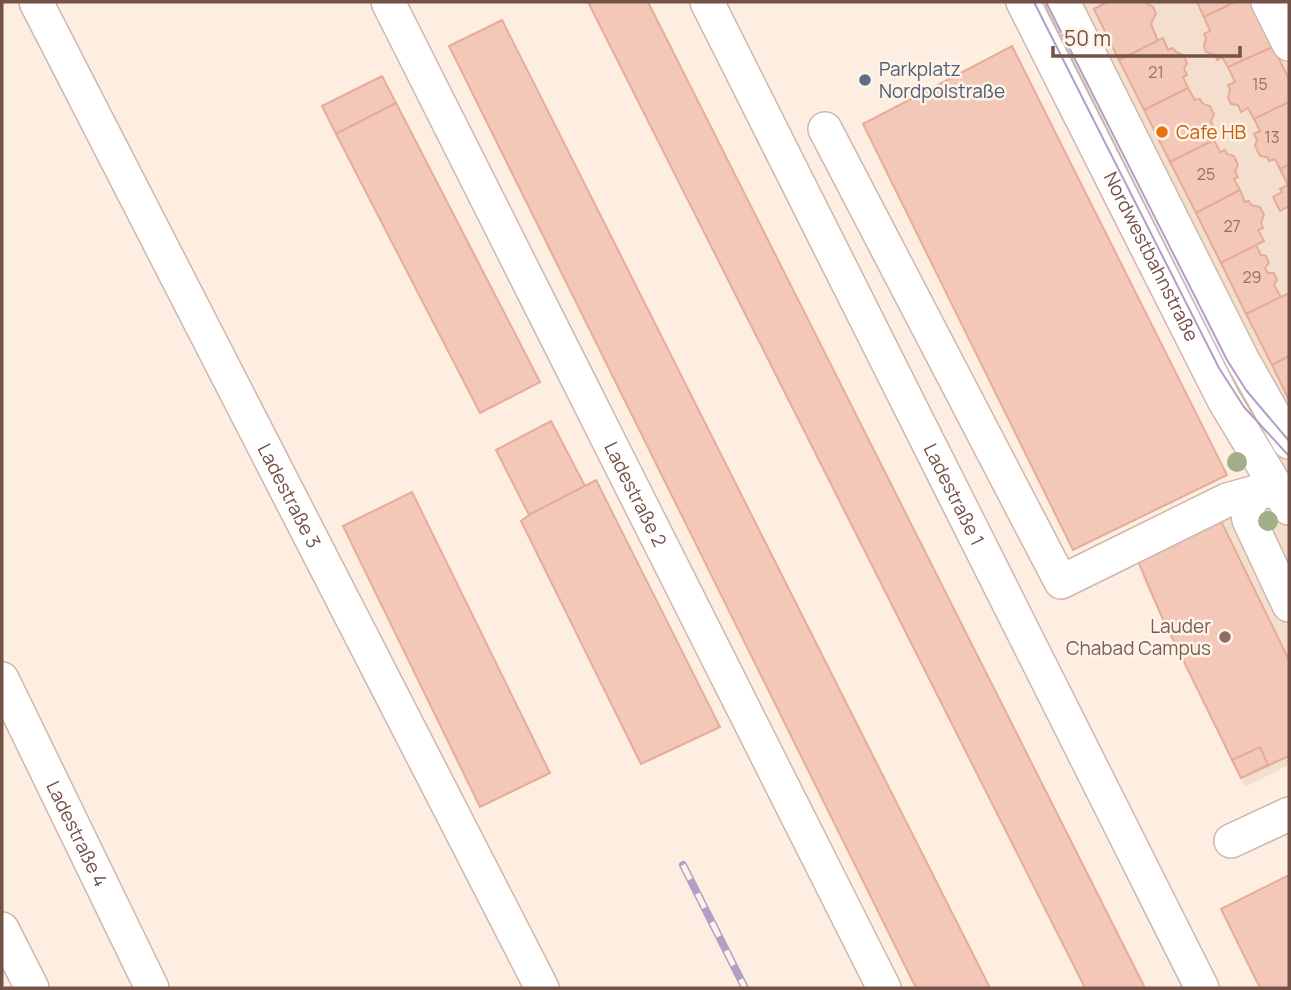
<svg xmlns="http://www.w3.org/2000/svg" width="1291" height="990" font-family="Manrope,sans-serif">
  <style>
    .residential { fill: #f4dfcf }
    .building { fill: #f3c8b8; stroke: #e5ac98; stroke-width: 2 }
    .lines { fill: none; stroke-linecap: round; stroke-linejoin: round }
    .minor-casing { stroke: #d0b6ab; stroke-width: 36 }
    .minor { stroke: #fff; stroke-width: 33 }
    .tram { stroke: #b0a0c6; stroke-width: 2 }
    .rail-casing { stroke: #b0a0c6; stroke-width: 8 }
    .rail { stroke: #fff3e8; stroke-width: 5; stroke-dasharray: 16; stroke-linecap: butt }
    .tree { fill: #a2ae88 }
    .service-dot { fill: #5c6f8a; stroke: #fff3e8; stroke-width: 2.5 }
    .food-dot { fill: #e8710a; stroke: #fff3e8; stroke-width: 2.5 }
    .education-dot { fill: #8d6e63; stroke: #fff3e8; stroke-width: 2.5 }
    .labels { text-anchor: middle; stroke-width: 5; stroke-linejoin: round; paint-order: stroke }
    .number-label { font-size: 16px; fill: #947063 }
    .service-label { font-size: 19px; fill: #4e5e75; stroke: #fff3e8; text-anchor: start }
    .food-label { font-size: 19px; fill: #c56008; stroke: #fff3e8; text-anchor: start }
    .street-label { font-size: 19px; fill: #745247; stroke: #fff3e8 }
    .education-label { font-size: 19px; fill: #785e54; stroke: #fff3e8; text-anchor: end }
  </style>
  <rect width="100%" height="100%" fill="#fdeee1"/>
  <!-- residential -->
  <polygon class="residential" points="1047,2 1289,2 1289,765 1245,787 1145,583 1137,559 1261,482"/>
  <!-- building -->
  <g class="building">
    <polygon points="588,2 648,2 1145,988 1085,988"/>
    <polygon points="1107,2 1145,2 1153,7 1156,13 1151,24 1158,41 1119,60 1094,9"/>
    <polygon points="1197,2 1235,2 1204,17"/>
    <polygon points="1235,2 1251,2 1273,47 1228,67 1222,57 1217,60 1215,55 1206,52 1204,46 1206,39 1204,34 1210,31 1204,17"/>
    <polygon points="502,20 990,988 916,988 449,46"/>
    <polygon points="1163,38 1168,50 1173,48 1176,52 1183,55 1187,63 1184,69 1187,75 1183,77 1188,88 1144,110 1119,60"/>
    <polygon points="1012,46 1227,475 1073,550 863,124"/>
    <polygon points="1273,47 1289,79 1289,102 1254,119 1248,108 1241,112 1238,105 1231,104 1228,98 1230,89 1228,85 1235,82 1228,67"/>
    <polygon points="382,76 396,103 336,134 322,106"/>
    <polygon points="1188,88 1195,100 1200,99 1203,104 1210,106 1214,114 1211,121 1213,126 1208,128 1214,140 1170,162 1144,110"/>
    <polygon points="1289,102 1289,165 1280,169 1275,159 1269,161 1267,157 1260,156 1255,146 1257,140 1254,134 1260,131 1254,119"/>
    <polygon points="396,103 540,382 480,413 336,134"/>
    <polygon points="1214,140 1220,152 1225,150 1227,154 1234,156 1238,165 1235,171 1238,177 1234,179 1240,190 1196,213 1170,162"/>
    <polygon points="1289,165 1289,206 1280,211 1273,197 1282,192 1280,189 1288,185 1280,169"/>
    <polygon points="1240,190 1245,202 1249,201 1251,205 1260,207 1264,215 1261,223 1263,228 1258,230 1264,241 1221,263 1196,213"/>
    <polygon points="1256,245 1261,255 1266,256 1269,263 1265,268 1268,273 1274,273 1277,280 1274,285 1281,297 1246,314 1221,263"/>
    <polygon points="1289,293 1289,356 1272,365 1246,314"/>
    <polygon points="1289,356 1289,400 1272,365"/>
    <polygon points="551,421 585,486 529,515 496,450"/>
    <polygon points="596,480 720,727 641,764 521,521 529,515"/>
    <polygon points="412,492 550,773 480,807 343,526"/>
    <polygon points="1219,517 1289,660 1289,756 1241,778 1161,615 1137,559"/>
    <polygon points="1260,747 1268,765 1241,778 1232,760"/>
    <polygon points="1289,875 1289,988 1260,988 1221,909"/>
  </g>
  <g class="lines">
    <!-- minor casing -->
    <g class="minor-casing">
      <g id="minor">
        <path id="s1" d="M 36,2 L 542,988"/>
        <path id="s2" d="M 388,2 L 884,988"/>
        <path id="s3" d="M 707,2 L 1202,988"/>
        <path id="s4" d="M 1023,2 L 1224,400 L 1289,508"/>
        <polyline points="1063,2 1242,359 1289,442"/>
        <polyline points="1268,2 1289,44"/>
        <polyline points="825,129 1061,582 1227,500 1256,492"/>
        <polyline points="1273,491 1256,492 1247,508 1249,520 1289,605"/>
        <path id="s5" d="M 2,679 L 152,988"/>
        <polyline points="1231,841 1289,814"/>
        <polyline points="2,929 32,988"/>
      </g>
    </g>
    <!-- minor -->
    <use href="#minor" class="minor"/>
    <!-- tram -->
    <g class="tram">
      <polyline points="1034,2 1219,368 1244,407 1289,456"/>
      <polyline points="1046,2 1227,360 1246,390 1289,441"/>
    </g>
    <!-- rail casing -->
    <g class="rail-casing">
      <polyline id="rail" points="683,865 745,988"/>
    </g>
    <!-- rail -->
    <use href="#rail" class="rail"/>
  </g>
  <!-- trees -->
  <g class="tree">
    <circle cx="1237" cy="462" r="10"/>
    <circle cx="1268" cy="521" r="10"/>
  </g>
  <!-- markers -->
  <circle class="service-dot" cx="865" cy="80" r="7"/>
  <circle class="food-dot" cx="1162" cy="132" r="7"/>
  <circle class="education-dot" cx="1225" cy="637" r="7"/>
  <g class="labels">
    <!-- number labels -->
    <g class="number-label">
      <text x="1156" y="78">21</text>
      <text x="1260" y="90">15</text>
      <text x="1272" y="143">13</text>
      <text x="1206" y="180">25</text>
      <text x="1232" y="232">27</text>
      <text x="1252" y="283">29</text>
    </g>
    <!-- service labels -->
    <g class="service-label">
      <text x="879" y="76">Parkplatz<tspan x="879" dy="22">Nordpolstraße</tspan></text>
    </g>
    <!-- food labels -->
    <g class="food-label">
      <text x="1176" y="139">Cafe HB</text>
    </g>
    <!-- street labels -->
    <g class="street-label">
      <text dy="7" stroke="none"><textPath href="#s4" startOffset="285">Nordwestbahnstraße</textPath></text>
      <text dy="7" stroke="none"><textPath href="#s1" startOffset="555">Ladestraße 3</textPath></text>
      <text dy="7" stroke="none"><textPath href="#s2" startOffset="551">Ladestraße 2</textPath></text>
      <text dy="7" stroke="none"><textPath href="#s3" startOffset="551">Ladestraße 1</textPath></text>
      <text dy="7" stroke="none"><textPath href="#s5" startOffset="172">Ladestraße 4</textPath></text>
    </g>
    <!-- education labels -->
    <g class="education-label">
      <text x="1211" y="633">Lauder<tspan x="1211" dy="22">Chabad Campus</tspan></text>
    </g>
  </g>
  <!-- border -->
  <rect width="1291" height="990" fill="none" stroke="#745247" stroke-width="7"/>
  <!-- scale -->
  <path d="M1053 46v10h187v-10" fill="none" stroke="#745247" stroke-width="3.5"/>
  <text x="1064" y="46" font-size="21" fill="#745247" stroke="#fff3e8" stroke-width="5" paint-order="stroke">50 m</text>
</svg>
